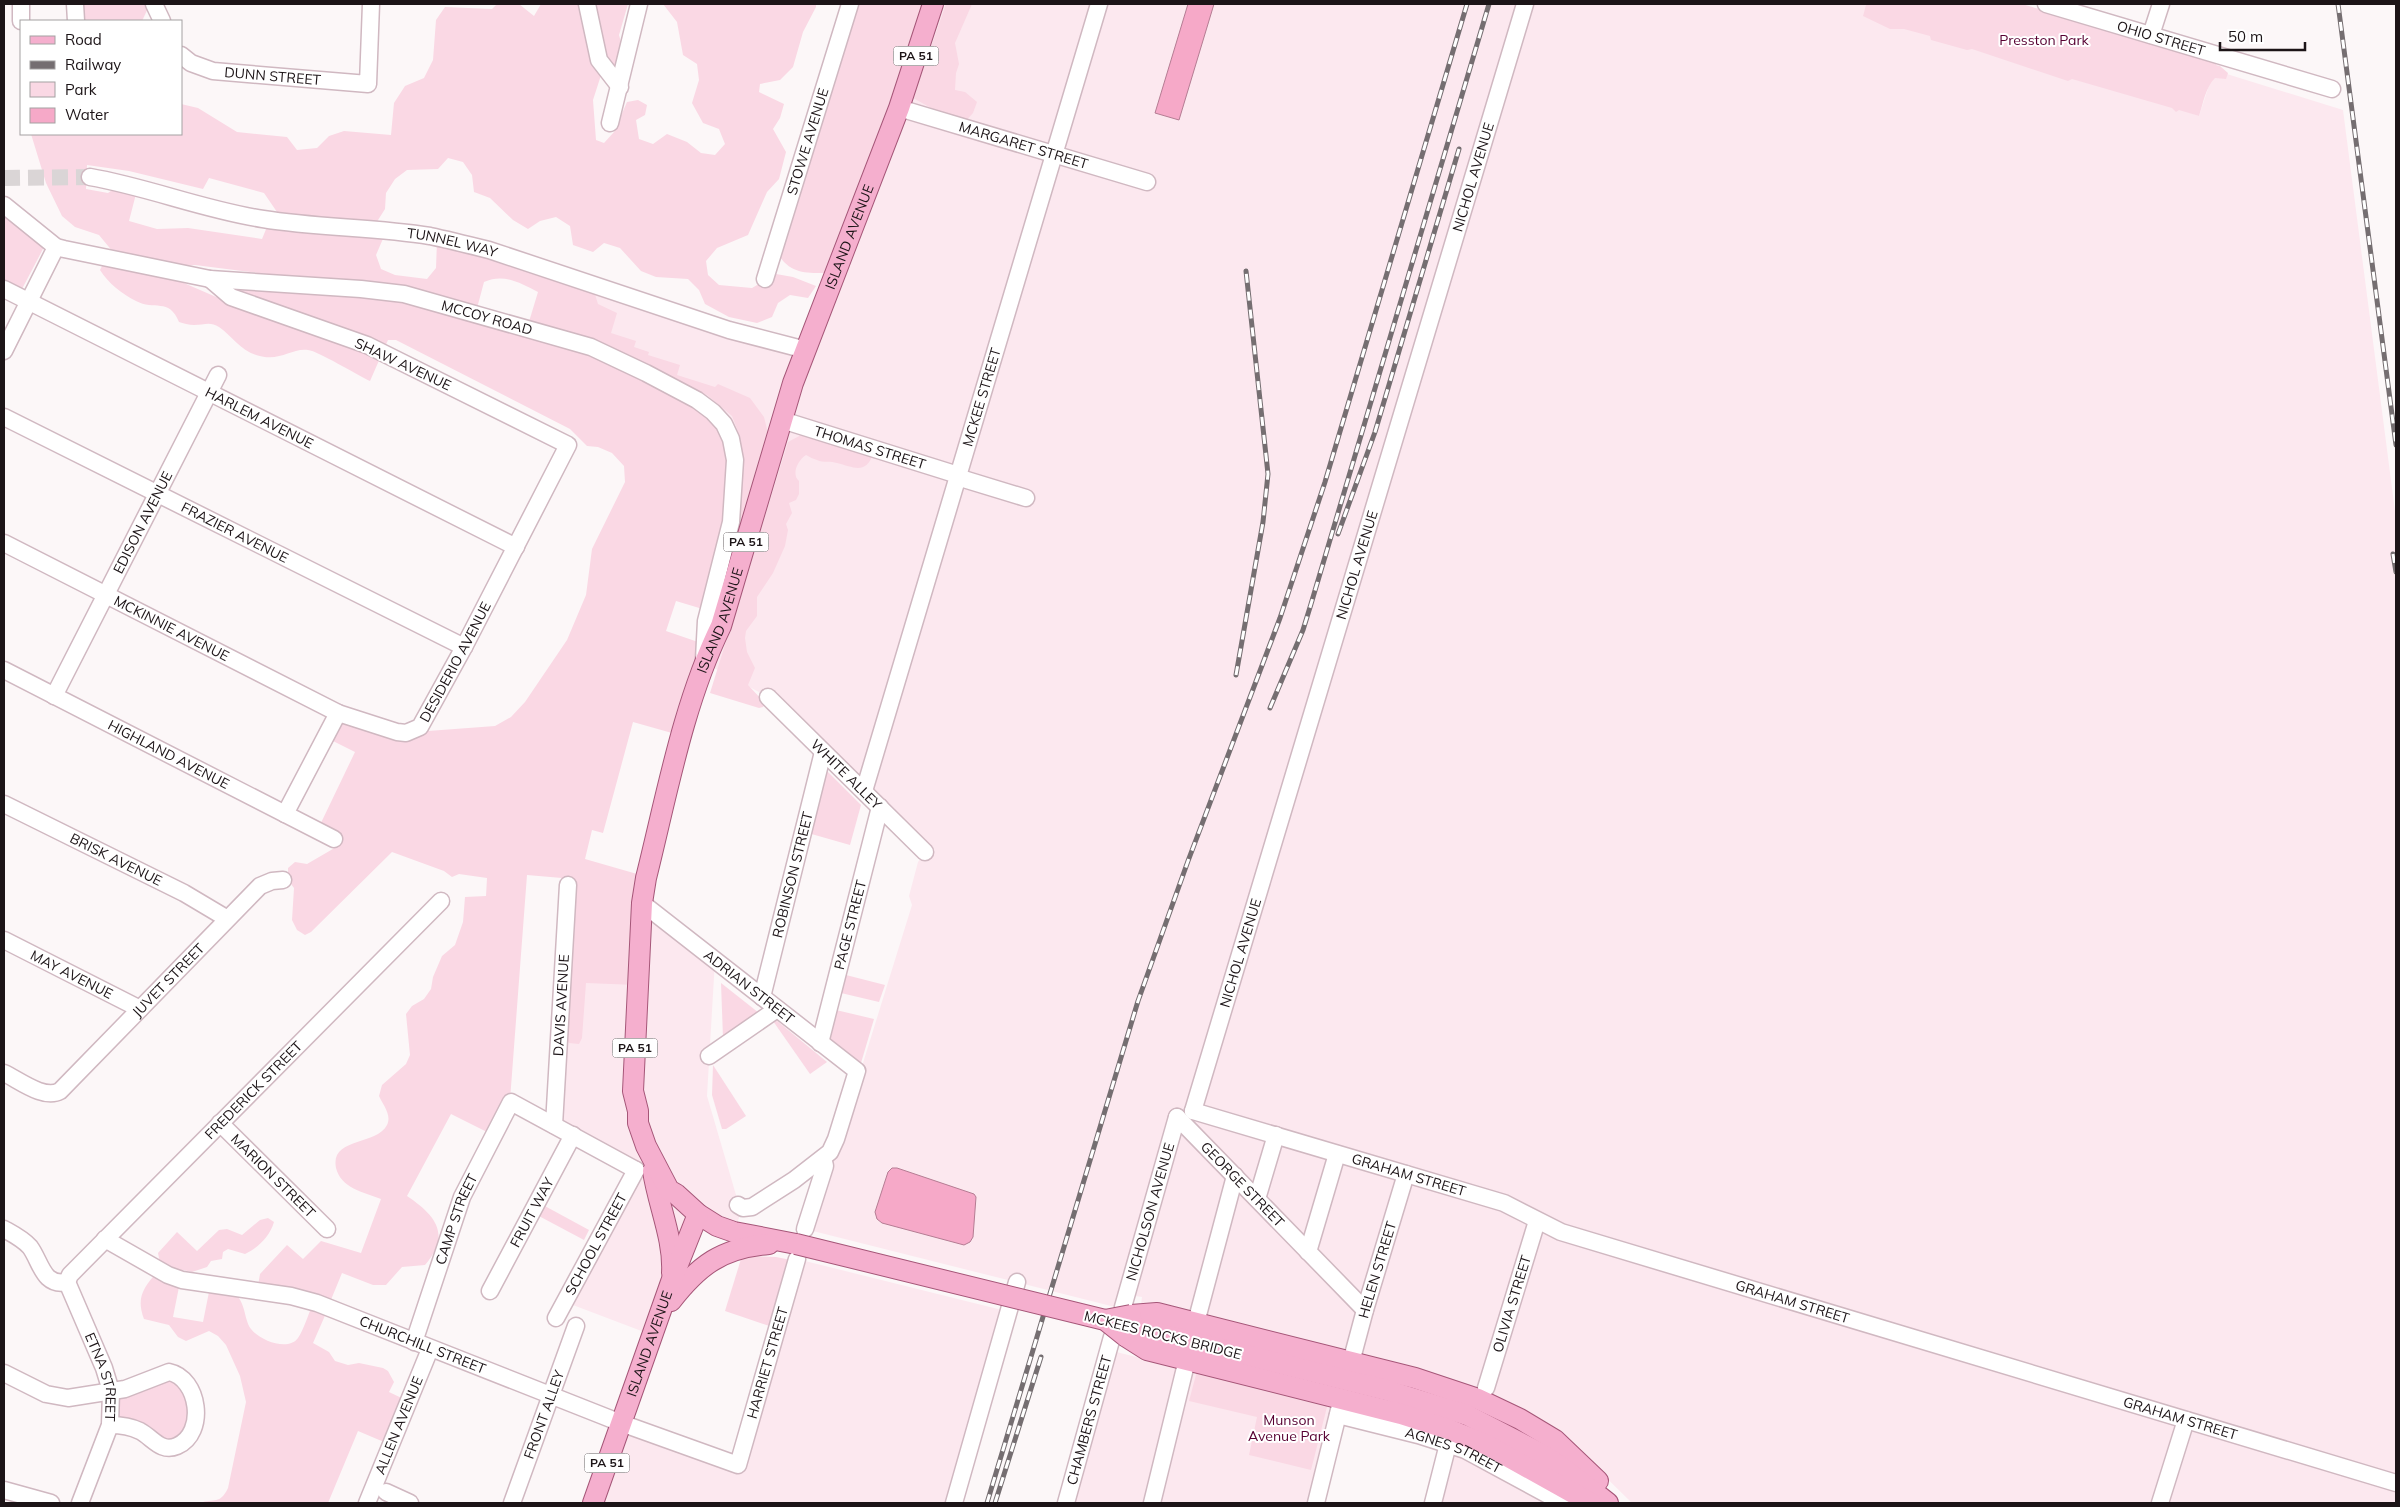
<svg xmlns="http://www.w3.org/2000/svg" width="2400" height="1507" font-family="Mulish,sans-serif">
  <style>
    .built { fill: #fce8ef }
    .green { fill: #fad8e4 }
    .water { fill: #f6a9c8; stroke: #b57c93 }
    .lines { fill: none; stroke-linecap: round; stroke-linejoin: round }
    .minor-tunnel { stroke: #dad5d6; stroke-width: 16; stroke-dasharray: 16 8; stroke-linecap: butt }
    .minor-casing { stroke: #d0b8c1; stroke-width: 19 }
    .major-casing { stroke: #a55678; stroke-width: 22 }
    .minor { stroke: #fff; stroke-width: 16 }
    .major { stroke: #f5afce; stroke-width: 20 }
    .rail-casing { stroke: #756e71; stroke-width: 5 }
    .rail { stroke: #fff; stroke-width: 3; stroke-dasharray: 9; stroke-linecap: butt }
    .major-bridge-casing { stroke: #a55678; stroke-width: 22; stroke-linecap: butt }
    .major-bridge { stroke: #f5afce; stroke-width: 20 }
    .labels { text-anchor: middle; stroke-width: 4; stroke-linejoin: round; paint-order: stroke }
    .shield { fill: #fff; stroke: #605a5d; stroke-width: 1 }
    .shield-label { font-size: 12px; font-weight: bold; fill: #1c1417 }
    .street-label { font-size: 14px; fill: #1c1417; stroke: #fff }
    .park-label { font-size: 14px; fill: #570132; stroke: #fff }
  </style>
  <rect width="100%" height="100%" fill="#fcf7f8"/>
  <!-- built -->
  <g class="built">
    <polygon points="933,4 1876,4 2199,116 2214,70 2343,110 2396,519 2396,1503 1632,1503 1578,1450 1555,1430 1141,1305 1142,1297 1135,1296 1133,1306 1115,1307 805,1229 857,1071 863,1063 912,905 909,896 918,862 925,852 768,697 703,662 706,621 591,347 575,279 806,350"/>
    <polygon points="642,903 715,960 707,1096 741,1212 734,1232 699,1215 652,1335 565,1302 635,1170 556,1118 563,980"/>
    <polygon points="797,1259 1010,1312 954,1503 594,1503 621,1423 737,1465"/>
    <polygon points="1108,1350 1340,1407 1316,1503 1066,1503"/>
    <polygon points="1457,1454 1550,1503 1442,1503 1454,1457"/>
  </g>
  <!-- green -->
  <g class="green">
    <polygon points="78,4 150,4 142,21 79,21"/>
    <path d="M 497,4 L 519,4 L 534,16 L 541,4 L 582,4 L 603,69 L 593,100 L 596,140 L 604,143 L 614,132 L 627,102 L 638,100 L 647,105 L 645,115 L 636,120 L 639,139 L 653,144 L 667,134 L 687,142 L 701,153 L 715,155 L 725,144 L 719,129 L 703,123 L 692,103 L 699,80 L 697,64 L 683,55 L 677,22 L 663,4 L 816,4 L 816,7 L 803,32 L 793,67 L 780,80 L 760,84 L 759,92 L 784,104 L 780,118 L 773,129 L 786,152 L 779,179 L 767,192 L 748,235 L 717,248 L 706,261 L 708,275 L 719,285 L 752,288 L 776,274 L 793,277 L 816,286 L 808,298 L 790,295 L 778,303 L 772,317 L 757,323 L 729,317 L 705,304 L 699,290 L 688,279 L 656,277 L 641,271 L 620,248 L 604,243 L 593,252 L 573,245 L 570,226 L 556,217 L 540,221 L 528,229 L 513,220 L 490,198 L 474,192 L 472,175 L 463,162 L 448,158 L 438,169 L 407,170 L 395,179 L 386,193 L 385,209 L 373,228 L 277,212 L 264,193 L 209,178 L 203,189 L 129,171 L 87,165 L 86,189 L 108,193 L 119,185 L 137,190 L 129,221 L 157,229 L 188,228 L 262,239 L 269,222 L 385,234 L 376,255 L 381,269 L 395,275 L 427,279 L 436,268 L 437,241 L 593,288 L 598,304 L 617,313 L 611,333 L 636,341 L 634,347 L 649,352 L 648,355 L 680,365 L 677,375 L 715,387 L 718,384 L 750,398 L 764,417 L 770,441 L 744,526 L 735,536 L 743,467 L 737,429 L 732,416 L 707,395 L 528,325 L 538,292 C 520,283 504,273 484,282 L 476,312 L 343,284 L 195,265 L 164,268 L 118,258 L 99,235 L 75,227 L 62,216 L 46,183 L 31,134 L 181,134 L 181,104 L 198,108 L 237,132 L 287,137 L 297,150 L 317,148 L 329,136 L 344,131 L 391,135 L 394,103 L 405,86 L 424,78 L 433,60 L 436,20 L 445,7 L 492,9 Z"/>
    <polygon points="589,4 628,4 619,35 625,57 616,66 605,66"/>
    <path d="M 852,4 L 932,4 L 834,273 C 807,273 789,276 775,249 Z"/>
    <polygon points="946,4 972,4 955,43 959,64 956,73 955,90 965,92 977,102 973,113 962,125 913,98"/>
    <path d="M 1876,4 L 2022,4 L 2217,62 L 2216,65 L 2220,66 L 2228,73 L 2226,79 L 2215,78 C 2206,86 2203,104 2199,116 L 2179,110 L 2176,112 L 2172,108 L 2072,79 L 2068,81 L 1972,49 L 1967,50 L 1931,40 L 1930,36 L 1904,29 L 1890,29 L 1863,16 L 1866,5 Z"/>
    <polygon points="4,217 11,220 44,247 22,289 4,280"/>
    <path d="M 104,262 L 177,280 L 267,319 L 275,316 L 278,307 L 240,291 L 235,283 L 343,286 L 585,346 L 719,422 L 732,450 L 732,488 L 706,610 L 676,601 L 666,631 L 701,643 L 679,735 L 633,722 L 603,833 L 592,830 L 585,859 L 644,876 L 636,985 L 586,983 L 582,1038 L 579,1044 L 569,1043 L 564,1038 L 570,883 L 562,878 L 527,875 L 510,1100 L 491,1134 L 451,1114 L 407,1196 C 435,1215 452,1234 425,1265 L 402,1267 L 386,1285 L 373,1285 L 342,1273 L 328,1307 L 257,1291 L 260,1274 L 287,1245 L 303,1259 L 321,1241 L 361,1253 L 381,1199 C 363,1192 341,1188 336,1168 C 330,1137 376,1146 387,1125 C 392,1115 383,1105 379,1096 L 382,1085 L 406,1064 L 410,1055 L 406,1014 L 412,1006 L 424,999 L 431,989 L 433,977 L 442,956 L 455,945 L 463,922 L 465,897 L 486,896 L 487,878 L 459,874 L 452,877 L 444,871 L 392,852 L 311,932 L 305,935 L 297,930 L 292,920 L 294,888 L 288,880 L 288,868 L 295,862 L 307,864 L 338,846 L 341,839 L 319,827 L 355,752 L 327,738 L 339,724 L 345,723 L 397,739 L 412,740 L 428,731 L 495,726 L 511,717 L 525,702 L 567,640 L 586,595 L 592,549 L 625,482 L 624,466 L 612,453 L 598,447 L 587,446 L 570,429 L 396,340 L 388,340 L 370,381 C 357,375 318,351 308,350 C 290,348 280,363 256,355 C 240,350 232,336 219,327 C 210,321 204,325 194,325 C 189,325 183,323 179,322 C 169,297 154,311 136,301 C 122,294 108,283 100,270 Z"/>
    <path d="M 803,434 L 873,454 C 866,475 853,467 837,463 C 831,461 823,463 817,460 C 813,459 810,457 806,455 C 798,460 791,474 799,481 L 799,494 L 796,500 L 789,503 L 792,513 L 786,524 L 788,530 L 785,546 L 773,573 L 757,597 L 757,616 L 746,631 L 745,638 L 747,652 L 755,668 L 748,685 L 765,703 L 763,707 L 759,708 L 710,693 L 788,442 Z"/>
    <polygon points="824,768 861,805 850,845 808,833"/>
    <polygon points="846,975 885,985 879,1002 841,993"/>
    <polygon points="721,983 759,1013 723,1038"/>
    <polygon points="836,1010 874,1019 861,1063 830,1039"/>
    <polygon points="776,1020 827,1062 810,1074 773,1021"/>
    <polygon points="713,1065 746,1116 726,1129 722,1129 712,1095"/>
    <polygon points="543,1205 589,1230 584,1240 537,1215"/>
    <path d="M 268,1218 L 274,1222 C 270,1236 258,1248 245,1254 L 228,1249 L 223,1252 L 222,1259 L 211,1261 L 207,1267 L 192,1272 L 183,1270 L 180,1278 L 161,1268 L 158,1253 L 177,1232 L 197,1251 L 219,1230 L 227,1229 L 242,1235 L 260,1220 Z"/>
    <polygon points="752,1256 776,1257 791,1260 772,1327 725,1311 741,1259"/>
    <path d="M 158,1271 L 180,1282 L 173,1317 L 203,1322 L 210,1287 C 215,1288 223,1288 229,1290 C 247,1298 243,1319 251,1329 C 259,1340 288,1352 298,1338 C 304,1329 308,1315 312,1306 L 327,1311 L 313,1343 L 329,1352 L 335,1361 L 348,1365 L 359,1363 L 383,1368 L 388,1371 L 394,1382 L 389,1392 L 408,1401 L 391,1445 L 358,1431 L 328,1503 L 200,1503 C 214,1498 220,1505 228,1488 L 246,1402 L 240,1376 L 226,1345 L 218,1336 L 209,1331 L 186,1341 L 178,1337 L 169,1325 L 144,1319 C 136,1298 143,1288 158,1271 Z"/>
    <polygon points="1197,1371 1328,1403 1311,1470 1249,1455 1257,1417 1189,1401"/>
    <polygon points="163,1373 194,1399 179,1446 110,1425 111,1391"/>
  </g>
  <!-- water -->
  <g class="water">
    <polygon points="1188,4 1214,4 1179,120 1155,113"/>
    <polygon points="892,1168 897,1168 974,1194 976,1197 973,1237 970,1242 964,1245 882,1223 877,1219 875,1212 888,1172"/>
  </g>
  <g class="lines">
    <!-- minor-tunnel -->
    <polyline class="minor-tunnel" points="4,178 90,177"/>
    <!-- minor casing -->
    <g class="minor-casing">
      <g id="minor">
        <polyline points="21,4 21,21"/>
        <polyline points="75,4 76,21"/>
        <polyline points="154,4 162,21"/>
        <polyline points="587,4 599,60 620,87"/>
        <path id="s1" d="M 2046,4 L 2332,89"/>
        <polyline points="2151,35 2161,4"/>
        <path id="s2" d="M 181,55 L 191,63 L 213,71 L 368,84 L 371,4"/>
        <path id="s3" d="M 899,108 L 1147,182"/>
        <polyline points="610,123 639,4"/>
        <path id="s4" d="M 90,177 C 148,187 204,210 263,219 C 318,228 375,227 430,236 C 449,240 469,245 489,250 L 729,330 L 806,350"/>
        <path id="s5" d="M 4,205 L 56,247 L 64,249 L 210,279 L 361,289 L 404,294 L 591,347 L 646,373 L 697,400 L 713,412 L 724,424 L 731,439 L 735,460 L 731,522 L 706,621 L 704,659"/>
        <path id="s6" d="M 765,279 L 850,4"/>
        <path id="s7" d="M 4,289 L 516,547"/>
        <polyline points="4,351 56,247"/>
        <path id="s8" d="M 4,417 L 464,647"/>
        <path id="s9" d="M 782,420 L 958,475"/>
        <polyline points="957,477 1026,498"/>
        <path id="s10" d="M 4,543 L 338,713 L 397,732 L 406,733 L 420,727 L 464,647 L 568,445 L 367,345 L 231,297 L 210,279"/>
        <path id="s11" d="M 4,670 L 334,839"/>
        <path id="s12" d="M 54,696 L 218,375"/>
        <path id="s13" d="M 768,697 L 925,852"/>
        <path id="s14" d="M 864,791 L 1099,4"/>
        <path id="s15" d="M 4,804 L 184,893 L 226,918"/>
        <polyline points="285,814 338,713"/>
        <path id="s16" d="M 642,903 L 857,1071 L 836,1139 L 830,1152 L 794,1180 L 752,1207 L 743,1208 L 738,1205"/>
        <path id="s17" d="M 4,940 L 140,1009"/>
        <path id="s18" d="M 762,997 L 823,752"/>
        <path id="s19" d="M 820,1043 L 880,807"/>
        <polyline points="709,1056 777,1009"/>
        <path id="s20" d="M 4,1073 C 19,1080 44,1100 60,1091 L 260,886 L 272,881 L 283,880"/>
        <path id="s21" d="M 1193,1111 L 1504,1203 L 1561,1232 L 2396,1483"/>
        <path id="s22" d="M 1193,1111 L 1525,4"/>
        <path id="s23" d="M 1177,1117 L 1365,1310"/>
        <path id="s24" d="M 220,1123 L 327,1229"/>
        <path id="s25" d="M 554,1125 L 568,885"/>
        <polyline points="1257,1199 1276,1135"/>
        <path d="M 4,1229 C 13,1234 23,1239 30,1247 C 41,1262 43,1287 67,1282"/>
        <polyline points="805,1229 825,1166 823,1158"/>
        <path id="s26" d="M 105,1239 L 168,1275 L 182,1280 L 291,1296 L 317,1303 L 621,1423 L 738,1465 L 797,1259"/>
        <polyline points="1308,1252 1337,1154"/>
        <path id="s27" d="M 67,1282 L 70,1275 L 441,901"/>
        <path id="s28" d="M 67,1282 L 104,1368 L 111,1391 L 110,1425 L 80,1503"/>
        <path id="s29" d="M 490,1291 L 573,1135"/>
        <path id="s30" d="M 1123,1307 L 1177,1117"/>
        <polyline points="1198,1315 1235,1176"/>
        <path id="s31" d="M 556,1318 L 636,1170"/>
        <path id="s32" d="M 414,1342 L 462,1197 L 511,1102 L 636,1170"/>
        <path id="s33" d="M 1350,1366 L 1365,1310 L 1406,1174"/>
        <path d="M 4,1373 L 46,1394 L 68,1398 L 125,1389 L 169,1372 C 199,1378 207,1433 177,1446 C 161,1453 153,1438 140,1431 C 130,1426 121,1425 110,1425"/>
        <path id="s34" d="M 1486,1388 L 1537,1221"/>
        <path id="s35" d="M 1338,1415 L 1418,1435 L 1465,1450 L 1563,1503"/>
        <polyline points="4,1490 51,1503"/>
        <polyline points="386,1492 410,1503"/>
        <path id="s36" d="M 367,1503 L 430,1349"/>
        <path id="s37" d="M 512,1503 L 576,1326"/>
        <polyline points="954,1503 1017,1282"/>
        <path id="s38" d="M 1066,1503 L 1112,1337"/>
        <polyline points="1152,1503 1185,1368"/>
        <polyline points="1316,1503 1340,1406"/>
        <polyline points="1433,1503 1448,1444"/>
        <polyline points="2160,1503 2186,1420"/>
      </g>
    </g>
    <!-- major casing -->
    <g class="major-casing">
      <g id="major">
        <path d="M 653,1171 C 658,1205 674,1239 672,1273"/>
        <path id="s39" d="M 796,1244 L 734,1232 L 717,1226 L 698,1214 L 676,1194 L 669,1190 L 646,1146 L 638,1123 L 638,1111 L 633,1091 L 642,903 L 646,878 C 667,794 683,704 721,626 L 793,383 L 899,108 L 933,4"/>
        <path d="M 671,1301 C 699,1265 722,1248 769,1244"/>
        <polyline points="1131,1315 1157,1313 1415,1378 1478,1399 1520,1419 1555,1440 1598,1481"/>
        <polyline points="1105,1320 1386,1390 1467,1415 1540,1453 1566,1470 1608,1503"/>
        <polyline points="1125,1336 1147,1350 1401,1414 1448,1429 1487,1445 1591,1503"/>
        <path id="s40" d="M 593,1503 L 671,1282 L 698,1214"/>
      </g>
    </g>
    <!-- minor -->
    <use href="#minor" class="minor"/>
    <!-- major -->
    <use href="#major" class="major"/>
    <!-- rail casing -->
    <g class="rail-casing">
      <g id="rail">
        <polyline points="2338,4 2396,445"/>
        <polyline points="1338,534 1375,432 1459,149"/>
        <polyline points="2393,554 2396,572"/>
        <polyline points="1236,675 1263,522 1268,474 1246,271"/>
        <polyline points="1270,708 1303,630 1311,604 1489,4"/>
        <polyline points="987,1503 1138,1001 1188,861 1280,618 1325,482 1467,4"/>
        <polyline points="995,1503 1041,1357"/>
      </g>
    </g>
    <!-- rail -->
    <use href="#rail" class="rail"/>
    <!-- major-bridge casing -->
    <g class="major-bridge-casing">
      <g id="major-bridge">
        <polyline points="796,1244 1105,1320 1125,1336"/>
        <polyline points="1105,1320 1131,1315"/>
      </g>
    </g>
    <!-- major-bridge -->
    <use href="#major-bridge" class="major-bridge"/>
  </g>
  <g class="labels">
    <!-- shield labels -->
    <g class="shield">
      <rect x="893.5" y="46.5" width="45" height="19" rx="4"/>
      <rect x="723.5" y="532.5" width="45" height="19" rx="4"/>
      <rect x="612.5" y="1038.5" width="45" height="19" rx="4"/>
      <rect x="584.5" y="1453.5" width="45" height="19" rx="4"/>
    </g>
    <g class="shield-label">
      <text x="916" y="60">PA 51</text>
      <text x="746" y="546">PA 51</text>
      <text x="635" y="1052">PA 51</text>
      <text x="607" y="1467">PA 51</text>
    </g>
    <!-- street labels -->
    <g class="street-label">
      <text dy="5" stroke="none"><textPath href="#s1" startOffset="120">OHIO STREET</textPath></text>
      <text dy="5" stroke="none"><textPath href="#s2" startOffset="96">DUNN STREET</textPath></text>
      <text dy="5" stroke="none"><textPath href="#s6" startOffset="144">STOWE AVENUE</textPath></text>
      <text dy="5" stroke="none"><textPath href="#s3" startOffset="130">MARGARET STREET</textPath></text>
      <text dy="5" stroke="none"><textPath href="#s22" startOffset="975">NICHOL AVENUE</textPath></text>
      <text dy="5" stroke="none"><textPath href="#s39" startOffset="1135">ISLAND AVENUE</textPath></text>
      <text dy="5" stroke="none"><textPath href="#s4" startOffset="369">TUNNEL WAY</textPath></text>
      <text dy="5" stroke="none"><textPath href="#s5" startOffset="505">MCCOY ROAD</textPath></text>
      <text transform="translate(403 364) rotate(25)" y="5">SHAW AVENUE</text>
      <text dy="5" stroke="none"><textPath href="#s14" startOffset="411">MCKEE STREET</textPath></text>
      <text dy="5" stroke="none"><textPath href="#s7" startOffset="286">HARLEM AVENUE</textPath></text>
      <text dy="5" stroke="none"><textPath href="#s9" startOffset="92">THOMAS STREET</textPath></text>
      <text dy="5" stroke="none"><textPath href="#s12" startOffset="195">EDISON AVENUE</textPath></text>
      <text dy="5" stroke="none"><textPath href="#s8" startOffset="258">FRAZIER AVENUE</textPath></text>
      <text dy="5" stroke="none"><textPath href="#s22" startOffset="570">NICHOL AVENUE</textPath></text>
      <text dy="5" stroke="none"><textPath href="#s39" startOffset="730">ISLAND AVENUE</textPath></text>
      <text dy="5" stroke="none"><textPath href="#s10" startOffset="188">MCKINNIE AVENUE</textPath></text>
      <text dy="5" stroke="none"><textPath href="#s10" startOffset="535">DESIDERIO AVENUE</textPath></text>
      <text dy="5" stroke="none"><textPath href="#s11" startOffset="185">HIGHLAND AVENUE</textPath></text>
      <text dy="5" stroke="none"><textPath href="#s13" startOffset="110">WHITE ALLEY</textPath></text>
      <text dy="5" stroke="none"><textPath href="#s15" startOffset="125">BRISK AVENUE</textPath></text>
      <text dy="5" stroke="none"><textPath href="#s18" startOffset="126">ROBINSON STREET</textPath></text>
      <text dy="5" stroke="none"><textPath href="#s19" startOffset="122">PAGE STREET</textPath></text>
      <text dy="5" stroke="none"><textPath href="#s22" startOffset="165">NICHOL AVENUE</textPath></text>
      <text dy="5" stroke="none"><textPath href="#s17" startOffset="76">MAY AVENUE</textPath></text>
      <text dy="5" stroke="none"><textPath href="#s20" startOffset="216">JUVET STREET</textPath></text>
      <text dy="5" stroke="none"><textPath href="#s16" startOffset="136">ADRIAN STREET</textPath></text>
      <text dy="5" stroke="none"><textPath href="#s25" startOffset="120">DAVIS AVENUE</textPath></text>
      <text dy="5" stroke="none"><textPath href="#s27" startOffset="268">FREDERICK STREET</textPath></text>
      <text dy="5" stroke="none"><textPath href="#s21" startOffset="225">GRAHAM STREET</textPath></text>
      <text dy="5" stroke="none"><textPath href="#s24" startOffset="75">MARION STREET</textPath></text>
      <text dy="5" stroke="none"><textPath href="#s23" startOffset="94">GEORGE STREET</textPath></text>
      <text dy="5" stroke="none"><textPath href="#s30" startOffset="99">NICHOLSON AVENUE</textPath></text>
      <text dy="5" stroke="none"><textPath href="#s29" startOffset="89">FRUIT WAY</textPath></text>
      <text dy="5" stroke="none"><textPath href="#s32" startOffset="130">CAMP STREET</textPath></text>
      <text dy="5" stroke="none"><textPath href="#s31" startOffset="84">SCHOOL STREET</textPath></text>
      <text dy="5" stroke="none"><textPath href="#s33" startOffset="100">HELEN STREET</textPath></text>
      <text dy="5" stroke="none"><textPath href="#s21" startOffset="630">GRAHAM STREET</textPath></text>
      <text dy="5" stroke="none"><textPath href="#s34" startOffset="88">OLIVIA STREET</textPath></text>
      <text transform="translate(1163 1335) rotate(14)" y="5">MCKEES ROCKS BRIDGE</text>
      <text dy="5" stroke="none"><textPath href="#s40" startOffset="169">ISLAND AVENUE</textPath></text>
      <text dy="5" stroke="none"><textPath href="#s26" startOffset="338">CHURCHILL STREET</textPath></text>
      <text dy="5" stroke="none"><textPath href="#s26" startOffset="782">HARRIET STREET</textPath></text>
      <text dy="5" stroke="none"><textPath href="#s28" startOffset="102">ETNA STREET</textPath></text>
      <text dy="5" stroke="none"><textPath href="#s37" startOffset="94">FRONT ALLEY</textPath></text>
      <text dy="5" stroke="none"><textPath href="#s21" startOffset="1035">GRAHAM STREET</textPath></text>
      <text dy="5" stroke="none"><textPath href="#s38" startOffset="86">CHAMBERS STREET</textPath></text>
      <text dy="5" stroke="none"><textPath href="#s36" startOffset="84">ALLEN AVENUE</textPath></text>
      <text dy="5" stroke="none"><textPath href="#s35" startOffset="121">AGNES STREET</textPath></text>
    </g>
    <!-- park labels -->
    <g class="park-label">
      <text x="2044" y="45">Presston Park</text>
      <text x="1289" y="1425">Munson<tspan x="1289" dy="16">Avenue Park</tspan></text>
    </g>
  </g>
  <!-- border -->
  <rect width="2400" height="1507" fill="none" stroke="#1c1417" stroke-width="10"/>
  <!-- legend -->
  <rect x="20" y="20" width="162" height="115" fill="#ffffff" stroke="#a4a1a2"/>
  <rect x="30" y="36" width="25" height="8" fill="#f5afce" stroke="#a4a1a2"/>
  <text x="65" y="45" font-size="15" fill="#1c1417">Road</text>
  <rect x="30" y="61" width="25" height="8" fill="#756e71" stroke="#a4a1a2"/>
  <text x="65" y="70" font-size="15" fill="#1c1417">Railway</text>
  <rect x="30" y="82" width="25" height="15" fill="#fad8e4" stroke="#a4a1a2"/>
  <text x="65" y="95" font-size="15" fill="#1c1417">Park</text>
  <rect x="30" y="108" width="25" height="15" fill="#f6a9c8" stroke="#a4a1a2"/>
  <text x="65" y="120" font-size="15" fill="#1c1417">Water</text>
  <!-- scale -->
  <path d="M2220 42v8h85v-8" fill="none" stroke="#1c1417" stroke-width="2.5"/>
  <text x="2228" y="42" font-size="15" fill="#1c1417" stroke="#ffffff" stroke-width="4" paint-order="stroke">50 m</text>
</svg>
